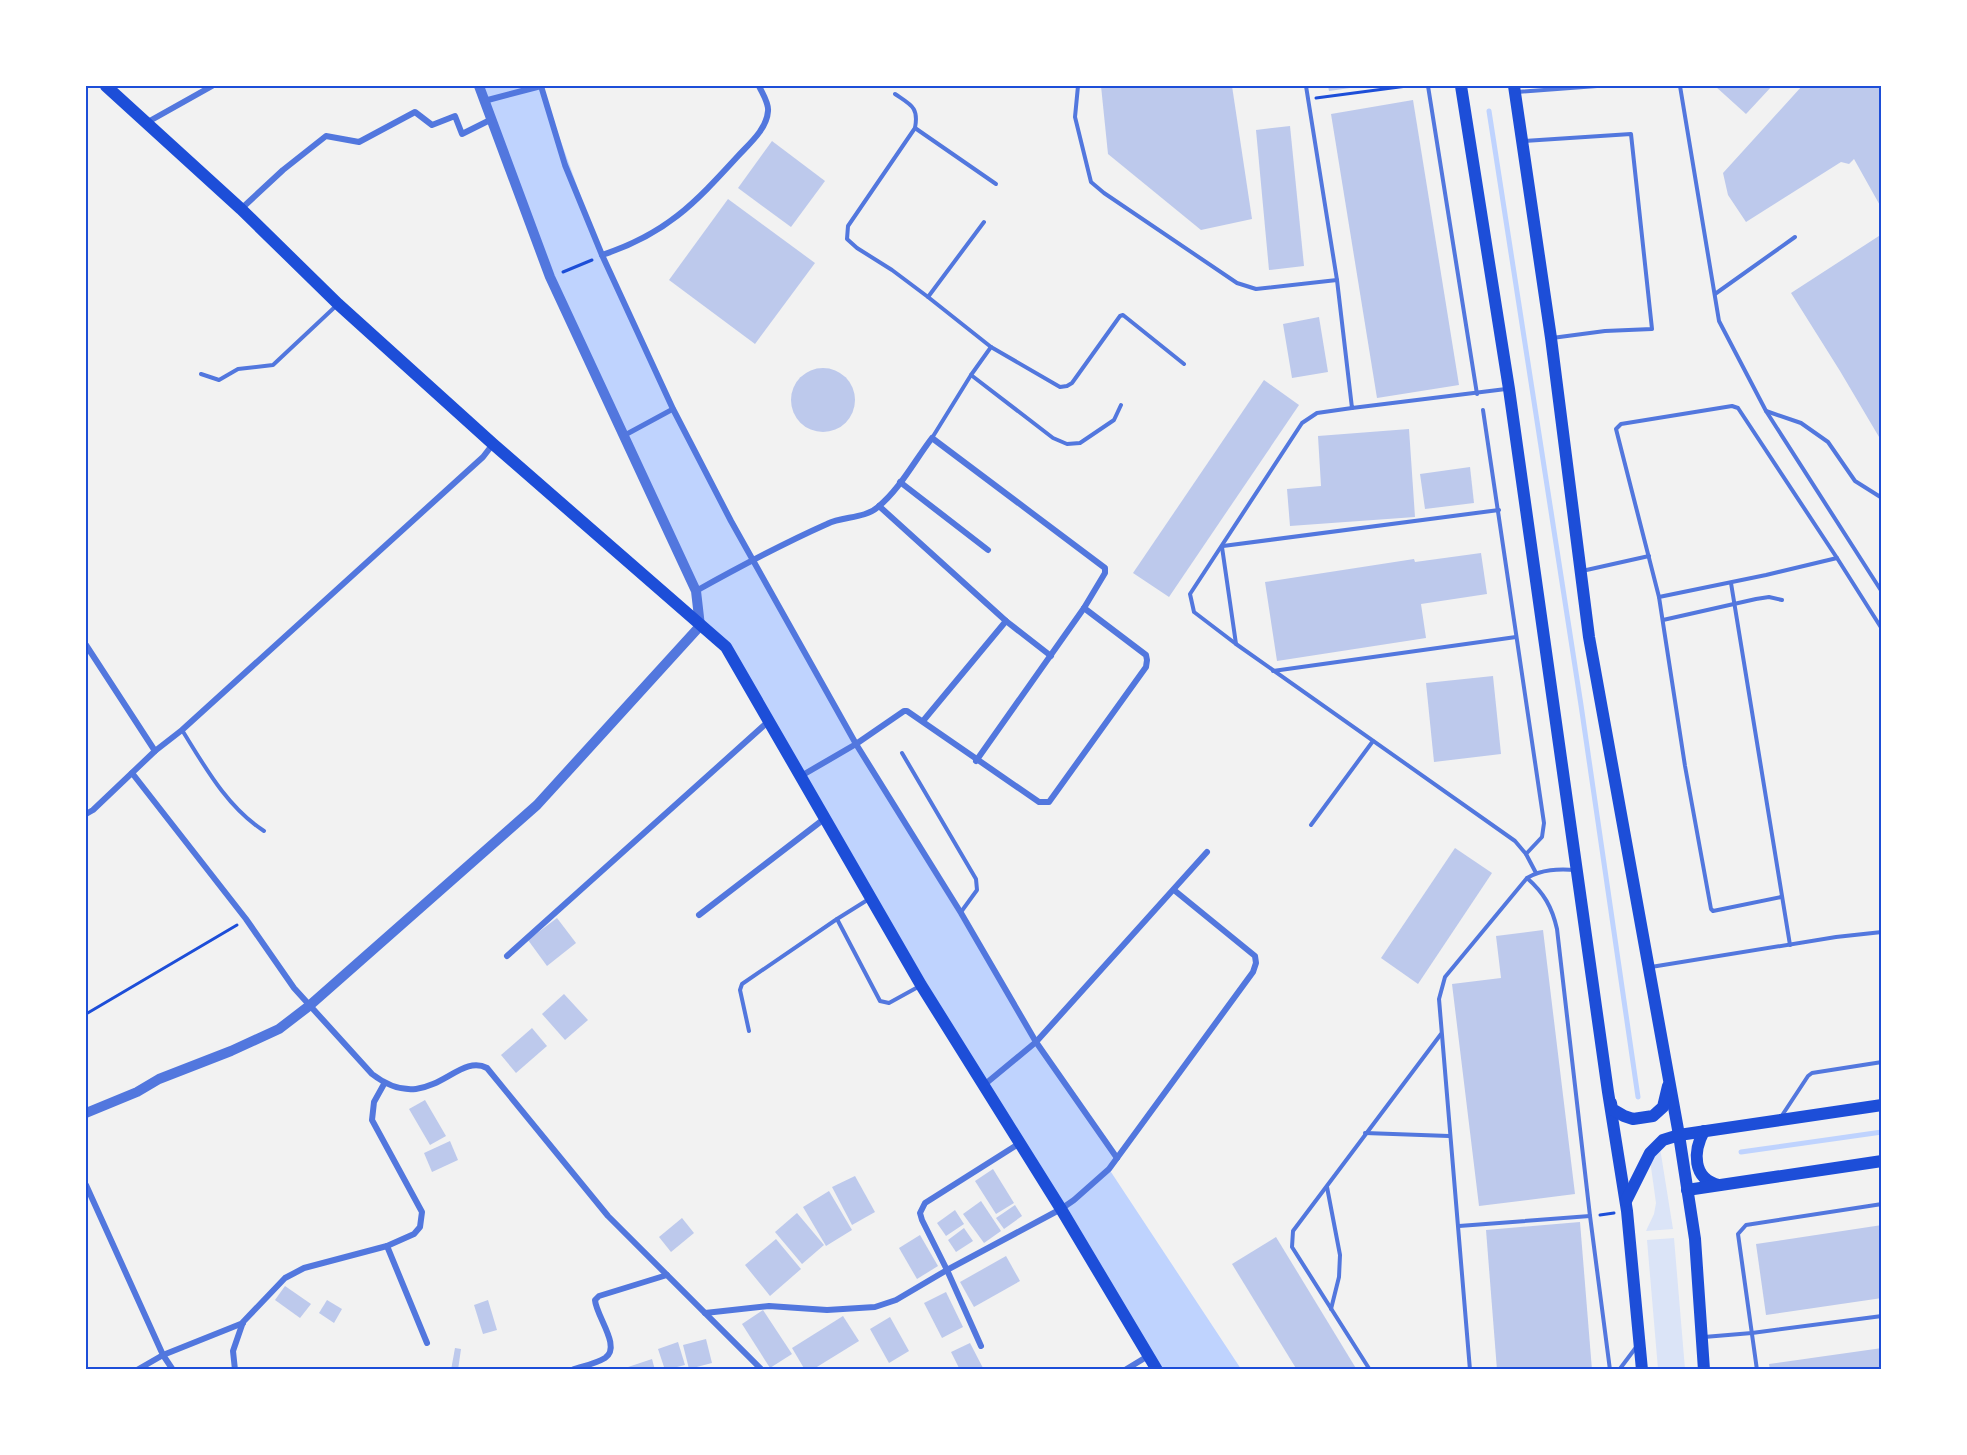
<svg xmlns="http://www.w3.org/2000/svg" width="1967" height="1455" font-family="'Titillium Web',sans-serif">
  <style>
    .green { fill: #dbe4f7 }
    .water { fill: #bfd3fe }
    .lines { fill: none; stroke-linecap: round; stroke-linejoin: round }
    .stream { stroke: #bfd3fe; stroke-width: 5 }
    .building { fill: #bdc9ec }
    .path { stroke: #1d4ed8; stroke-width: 3 }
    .service { stroke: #5277de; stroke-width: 4 }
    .pedestrian { stroke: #5277de; stroke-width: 5 }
    .minor { stroke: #5277de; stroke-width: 6 }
    .tertiary { stroke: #5277de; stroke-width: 10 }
    .primary { stroke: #1d4ed8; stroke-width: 12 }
    .neatline { fill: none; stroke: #1d4ed8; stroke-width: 2 }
  </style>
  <rect width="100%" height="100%" fill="#f2f2f2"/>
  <!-- green -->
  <g class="green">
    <polygon points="1660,1148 1673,1229 1646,1231 1654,1214 1656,1203 1650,1160"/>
    <polygon points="1674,1238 1685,1369 1658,1369 1647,1240"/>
  </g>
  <!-- water -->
  <polygon class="water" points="479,86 541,86 602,255 673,409 855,744 1036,1042 1117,1158 1109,1169 1241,1369 1157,1369 726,647 700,626 698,603 550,277"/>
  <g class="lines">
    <!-- stream -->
    <g class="stream">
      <polyline points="1489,111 1581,705 1638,1097"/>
      <polyline points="1741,1152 1882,1132"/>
    </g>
  </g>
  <!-- building -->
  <g class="building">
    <polygon points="1101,86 1232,86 1252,219 1201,230 1108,154"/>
    <polygon points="1328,86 1357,86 1357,87 1329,91"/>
    <polygon points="1715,86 1772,86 1746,114"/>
    <polygon points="1802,86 1882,86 1882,209 1854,159 1849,164 1841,162 1746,222 1728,195 1723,173"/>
    <polygon points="1413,100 1459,385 1377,398 1331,114"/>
    <polygon points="1290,126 1304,266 1269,270 1256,130"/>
    <polygon points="772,141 825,181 791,227 738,188"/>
    <polygon points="728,199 815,263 755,344 669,280"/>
    <polygon points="1882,234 1882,442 1840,371 1791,293"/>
    <polygon points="1319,317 1328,372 1292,378 1283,324"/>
    <circle cx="823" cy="400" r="32"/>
    <polygon points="1264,380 1299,405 1169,597 1133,573"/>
    <polygon points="1409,429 1415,517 1290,526 1287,489 1321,486 1318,436"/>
    <polygon points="1470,467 1474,503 1425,509 1420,474"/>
    <polygon points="1481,553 1487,594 1421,604 1426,638 1277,661 1265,582 1414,559 1415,562"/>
    <polygon points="1493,676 1501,754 1434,762 1426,683"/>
    <polygon points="1455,848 1492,873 1418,984 1381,958"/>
    <polygon points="557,918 576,943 547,966 528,940"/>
    <polygon points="1543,930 1575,1194 1479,1206 1452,984 1501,978 1496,936"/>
    <polygon points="564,994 588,1020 565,1040 542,1014"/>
    <polygon points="532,1028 547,1046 516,1073 501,1055"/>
    <polygon points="425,1100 446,1136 430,1145 409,1109"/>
    <polygon points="450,1141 458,1160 432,1172 424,1153"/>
    <polygon points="993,1169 1014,1203 996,1214 975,1181"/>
    <polygon points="855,1176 875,1212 852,1225 832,1187"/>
    <polygon points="829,1191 852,1230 826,1246 803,1207"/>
    <polygon points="981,1201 1001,1231 984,1243 963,1214"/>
    <polygon points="1015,1205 1022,1216 1004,1229 996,1218"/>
    <polygon points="955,1210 964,1224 946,1236 937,1223"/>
    <polygon points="797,1213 824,1245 802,1264 775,1232"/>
    <polygon points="682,1218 694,1233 671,1252 659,1237"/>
    <polygon points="1580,1222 1592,1370 1497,1370 1486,1230"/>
    <polygon points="1882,1225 1882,1298 1766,1315 1756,1244"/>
    <polygon points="964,1228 973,1241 956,1252 948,1240"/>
    <polygon points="920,1235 938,1266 917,1279 899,1248"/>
    <polygon points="1276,1237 1357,1370 1297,1370 1232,1264"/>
    <polygon points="776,1239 801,1269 770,1296 745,1265"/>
    <polygon points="1006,1256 1020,1281 974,1307 960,1282"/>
    <polygon points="285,1286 311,1304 300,1318 275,1300"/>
    <polygon points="946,1292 963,1327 942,1338 924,1303"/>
    <polygon points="327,1300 342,1309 334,1323 319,1313"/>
    <polygon points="488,1300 497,1330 483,1334 474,1305"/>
    <polygon points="763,1310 792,1354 770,1368 742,1324"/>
    <polygon points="843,1316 859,1341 812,1370 805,1370 792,1348"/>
    <polygon points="890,1317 909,1351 889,1363 870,1329"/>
    <polygon points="706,1339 712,1363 689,1369 683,1345"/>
    <polygon points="678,1342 685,1365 665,1370 658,1349"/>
    <polygon points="970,1343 983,1368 960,1370 951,1352"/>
    <polygon points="455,1348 461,1349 458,1370 451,1370"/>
    <polygon points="1882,1348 1882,1370 1770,1370 1769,1364"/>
    <polygon points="652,1359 655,1370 625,1370 625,1368"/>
  </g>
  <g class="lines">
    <!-- path -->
    <g class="path">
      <polyline points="1316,98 1407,86"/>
      <polyline points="563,272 592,260"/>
      <polyline points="86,1014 237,925"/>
      <polyline points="1600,1215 1614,1213"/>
    </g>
    <!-- service -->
    <g class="service">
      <polyline points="1078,86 1075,117 1091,182 1104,193 1237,283 1256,289 1337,280"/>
      <polyline points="1306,86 1337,280 1352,408 1506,389"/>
      <polyline points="1428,86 1477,394"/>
      <polyline points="1680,86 1719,321 1766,411 1882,592"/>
      <polyline points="1517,92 1597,86"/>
      <path d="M 895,94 C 911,105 919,107 915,128 L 848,226 L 847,239 L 857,248 L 892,270 L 928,297"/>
      <polyline points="915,128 996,184"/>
      <polyline points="1524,141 1631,134 1652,329 1605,331 1552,338"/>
      <polyline points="984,222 928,297 991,347 1060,387 1067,386 1072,383 1120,316 1123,315 1184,364"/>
      <polyline points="1715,294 1795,237"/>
      <polyline points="201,374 219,380 238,369 273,365 337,305"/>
      <polyline points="971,375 1053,438 1067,444 1080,443 1114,420 1121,405"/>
      <polyline points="1352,408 1317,413 1302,423 1190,594 1194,612 1236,644 1515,841 1526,854 1536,873"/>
      <polyline points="1483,410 1544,823 1542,837 1526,854"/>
      <polyline points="1766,411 1801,423 1828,442 1855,481 1882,498"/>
      <polyline points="932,438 971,375 991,347"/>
      <polyline points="1223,546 1499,510"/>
      <polyline points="1222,547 1236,644"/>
      <polyline points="1582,571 1649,556"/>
      <polyline points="1731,583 1790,945"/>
      <polyline points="1659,597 1616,429 1621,424 1732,406 1738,408 1837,558 1882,629"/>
      <polyline points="1663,620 1756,599 1769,597 1782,600"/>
      <polyline points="1273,671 1516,637"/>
      <path d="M 182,730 C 205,767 227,807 264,831"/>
      <polyline points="902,753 976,879 977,890 961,912"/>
      <polyline points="1311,825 1373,741"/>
      <path d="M 1527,878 C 1544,893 1552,907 1557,929 L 1590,1216 L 1610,1370"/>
      <polyline points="1781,897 1713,911 1711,909 1685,766 1659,597 1766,575 1837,558"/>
      <polyline points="869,899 837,919 880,1001 889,1003 918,987"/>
      <polyline points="1651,967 1836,937 1882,932"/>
      <polyline points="749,1031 740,990 742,984 837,919"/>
      <polyline points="1781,1117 1808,1076 1812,1073 1882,1062"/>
      <polyline points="1365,1133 1449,1136"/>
      <polyline points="1327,1187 1340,1255 1339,1277 1331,1309"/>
      <polyline points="1459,1226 1590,1216"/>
      <polyline points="1704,1337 1752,1333 1882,1316"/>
      <polyline points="1370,1370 1292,1247 1293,1231 1441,1034"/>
      <path d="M 1470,1370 L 1439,999 L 1445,977 L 1527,878 C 1542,869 1558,869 1576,870"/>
      <polyline points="1619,1370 1637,1346"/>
      <polyline points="1757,1370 1738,1234 1746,1225 1882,1204"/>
    </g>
    <!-- pedestrian -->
    <polyline class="pedestrian" points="625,435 673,409"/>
    <!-- minor -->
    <g class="minor">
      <polyline points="541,86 565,165 602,255 673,409 731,521 856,744 961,913 1036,1042 1117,1158"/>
      <polyline points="484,101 541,86"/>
      <polyline points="146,123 212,86"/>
      <polyline points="241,209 283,170 326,136 359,142 415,112 432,125 455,116 462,134 492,119"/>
      <path d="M 602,255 C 666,234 694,204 738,156 C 749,144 767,129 768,111 C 769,103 762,93 759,86"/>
      <polyline points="900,482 988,550"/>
      <polyline points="879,506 1006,621 1051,656"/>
      <path d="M 696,591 C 739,567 782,544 827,524 C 843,516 864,519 878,507 C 900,489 915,460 932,438 L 1105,568 L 1105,573 L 1084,608 L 976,761"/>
      <polyline points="86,645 155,751"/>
      <polyline points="923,721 1006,621"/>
      <path d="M 132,773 L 246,919 L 294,988 L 372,1074 C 429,1118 456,1051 487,1068 L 608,1216 L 762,1370"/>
      <polyline points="801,776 856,744 904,711 907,711 1039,802 1049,802 1146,667 1147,660 1146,655 1084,608"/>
      <polyline points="86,814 93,810 155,751 182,730 483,457 493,444"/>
      <polyline points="699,915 824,819"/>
      <polyline points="507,956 770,720"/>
      <polyline points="984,1085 1036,1042 1207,852"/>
      <polyline points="86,1185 163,1355 173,1370"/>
      <polyline points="387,1246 427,1343"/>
      <polyline points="705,1313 769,1306 827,1310 875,1307 896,1300 947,1270 1061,1209 1074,1200 1109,1169 1253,972 1256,963 1255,956 1174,890"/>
      <polyline points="981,1346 947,1270 922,1220 920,1213 925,1203 1020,1143"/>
      <polyline points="137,1370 163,1355 243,1323"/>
      <polyline points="235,1370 233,1351 243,1322 285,1278 304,1268 387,1246 414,1234 420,1227 422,1212 372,1120 374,1102 384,1084"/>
      <path d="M 572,1370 C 583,1366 595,1364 605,1358 C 622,1347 596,1316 595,1300 L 599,1296 L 667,1275"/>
      <polyline points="1125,1370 1148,1356"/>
    </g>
    <!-- tertiary -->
    <polyline class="tertiary" points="86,1113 137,1092 159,1079 231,1051 279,1029 309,1006 537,805 700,626 696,591 550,277 479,86"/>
    <!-- primary -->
    <g class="primary">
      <polyline points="106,86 241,209 338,304 493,444 726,647 921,985 1061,1209 1157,1370"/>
      <polyline points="1461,86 1509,389 1608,1092 1627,1211 1642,1370"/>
      <polyline points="1514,86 1551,338 1589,637 1679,1135 1695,1239 1704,1370"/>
      <polyline points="1611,1103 1612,1109 1624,1116 1633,1119 1653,1116 1663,1107 1668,1086"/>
      <path d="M 1704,1131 C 1693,1151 1692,1179 1719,1185"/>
      <polyline points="1687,1190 1882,1161"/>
      <polyline points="1626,1201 1650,1153 1663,1140 1679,1135 1882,1105"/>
    </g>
  </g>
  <!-- border -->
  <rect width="1967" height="1455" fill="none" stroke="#ffffff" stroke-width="174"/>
  <rect x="87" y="87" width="1793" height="1281" class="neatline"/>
</svg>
